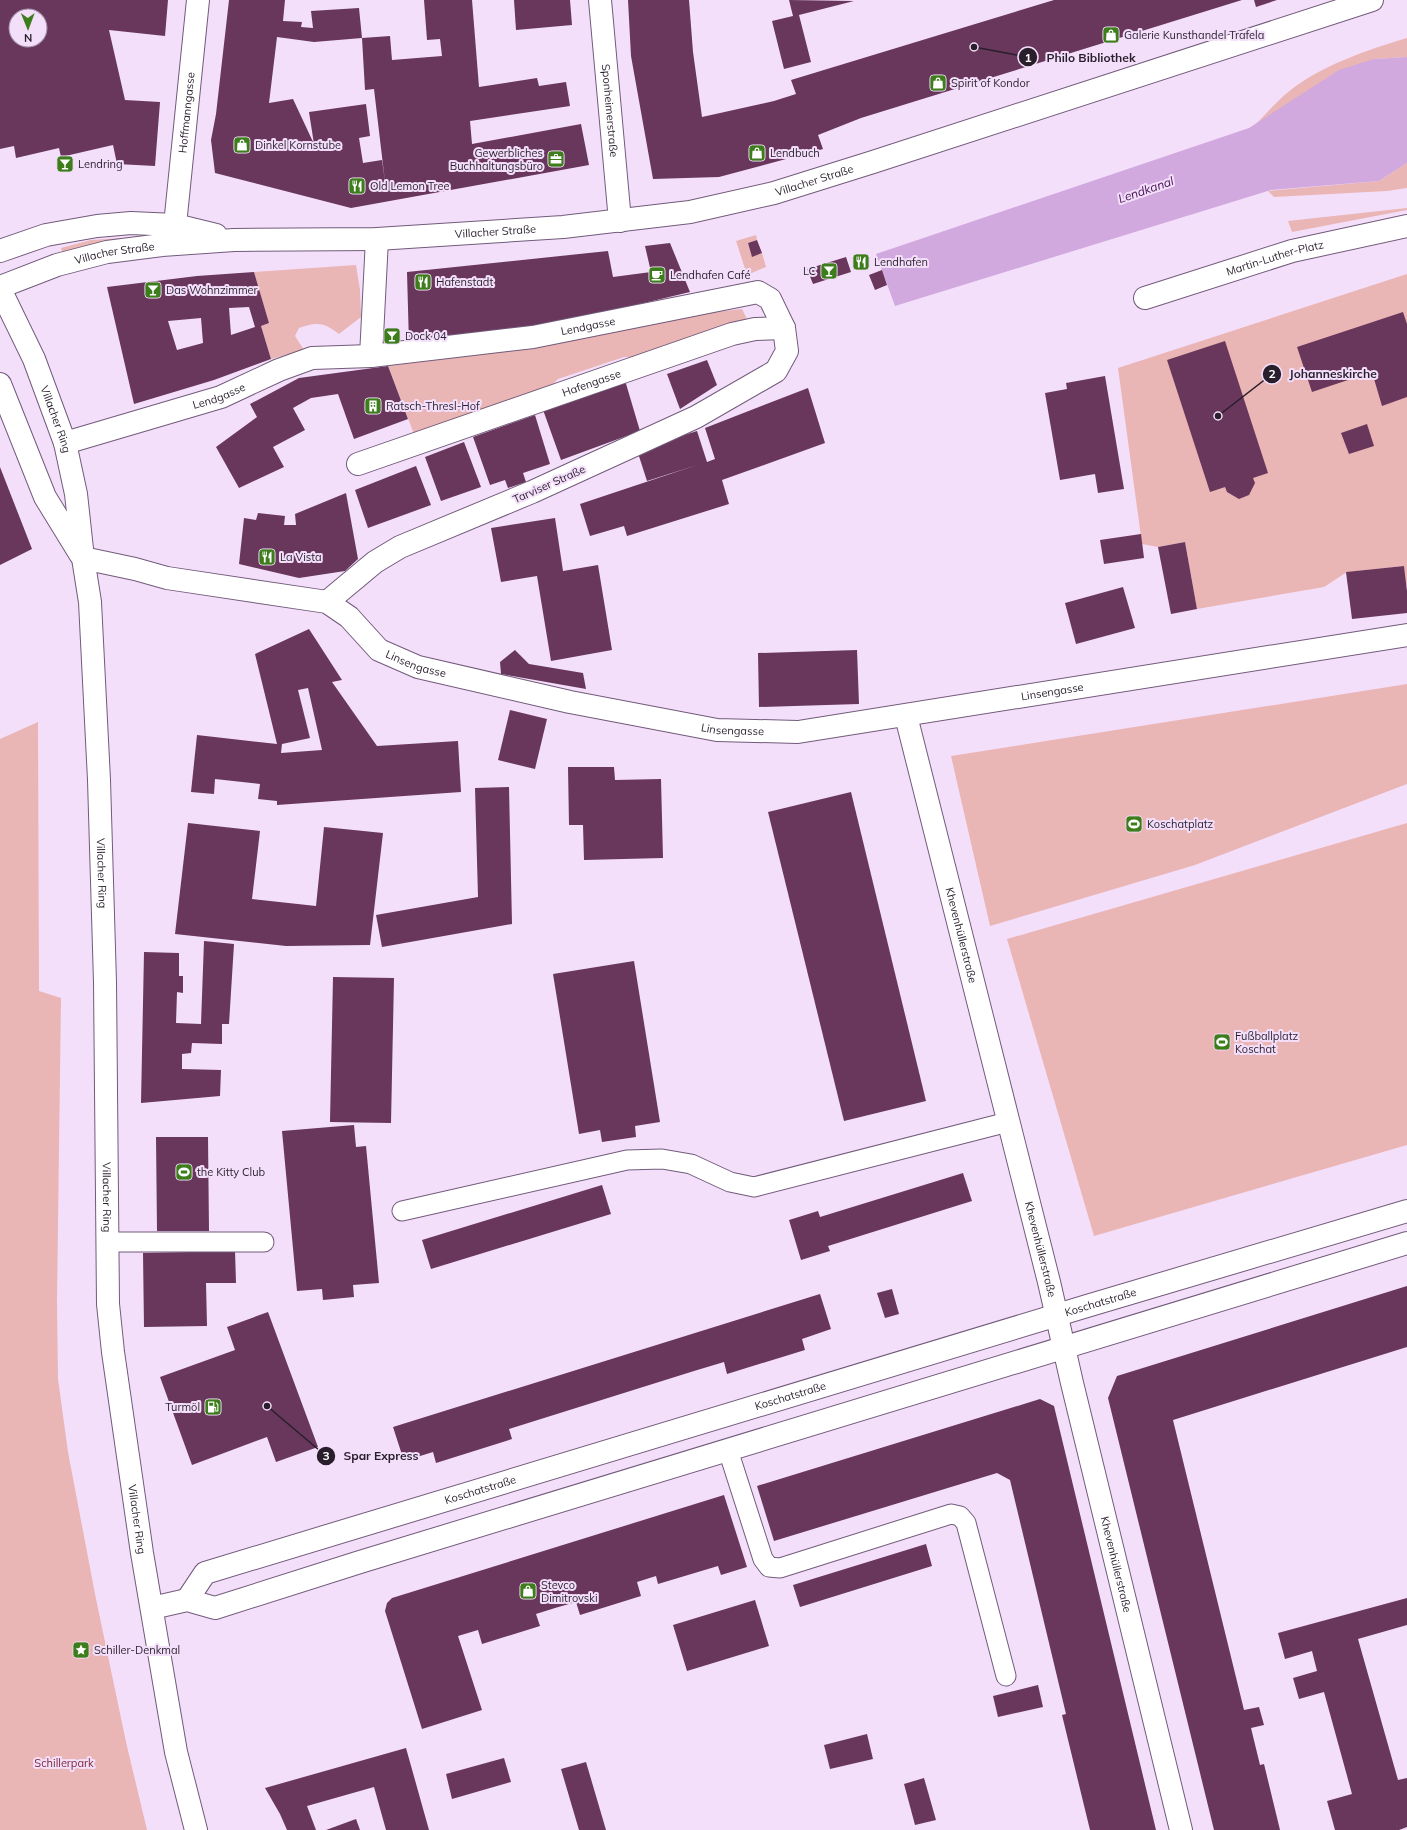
<svg xmlns="http://www.w3.org/2000/svg" width="1407" height="1830" font-family="Mulish,sans-serif">
  <style>
    .green { fill: #eab5b5 }
    .water { fill: #d1a9de }
    .building { fill: #68375b; fill-rule: evenodd }
    .lines { fill: none; stroke-linecap: round; stroke-linejoin: round }
    .lane-casing { stroke: #725b7a; stroke-width: 21 }
    .street-casing { stroke: #725b7a; stroke-width: 24 }
    .secondary-casing { stroke: #725b7a; stroke-width: 24 }
    .primary-casing { stroke: #725b7a; stroke-width: 24 }
    .lane { stroke: #fff; stroke-width: 19 }
    .street { stroke: #fff; stroke-width: 22 }
    .secondary { stroke: #fff; stroke-width: 22 }
    .primary { stroke: #fff; stroke-width: 22 }
    .labels { text-anchor: middle; stroke-width: 4; stroke-linejoin: round; paint-order: stroke }
    .poi-label { font-size: 11px; fill: #291f2c; stroke: #f4dffb; text-anchor: start }
    .street-label { font-size: 11px; fill: #291f2c; stroke: #f4dffb }
    .park-label { font-size: 11px; fill: #7d2933; stroke: #f4dffb }
    .water-label { font-size: 12px; font-style: italic; fill: #431151; stroke: #f4dffb }
    .leader { fill: none; stroke: #291f2c; stroke-width: 1.5 }
    .callout-dot { fill: #291f2c; stroke: #f4dffb; stroke-width: 1.5 }
    .mark-label { font-size: 12px; text-anchor: middle; font-weight: bold; fill: #fff }
    .callout-label { font-size: 12px; text-anchor: middle; font-weight: bold; fill: #291f2c; stroke: #f4dffb; stroke-width: 4; stroke-linejoin: round; paint-order: stroke }
  </style>
  <rect width="100%" height="100%" fill="#f4dffb"/>
  <!-- green -->
  <g class="green">
    <path d="M 1407,38 L 1407,57 L 1374,59 L 1254,126 C 1265,115 1275,103 1287,93 C 1319,66 1367,50 1407,38 Z"/>
    <polygon points="1407,163 1407,188 1387,191 1274,197 1268,191 1379,181"/>
    <polygon points="1407,208 1407,210 1292,232 1288,221"/>
    <polygon points="756,235 757,240 748,243 752,256 762,253 766,267 747,275 736,241"/>
    <polygon points="138,237 64,258 61,248 91,240"/>
    <path d="M 356,265 L 360,290 L 361,317 L 339,334 C 323,322 318,322 299,328 L 295,336 L 304,350 L 271,359 L 261,326 L 269,323 L 254,272 Z"/>
    <polygon points="1407,274 1407,588 1404,566 1347,572 1324,587 1197,609 1185,542 1158,547 1142,544 1118,368"/>
    <polygon points="742,309 747,319 637,357 624,357 558,379 549,388 414,434 388,366 521,349 699,314"/>
    <polygon points="1407,684 1407,784 1195,865 990,926 951,756"/>
    <polygon points="38,722 39,991 61,998 57,1301 58,1379 68,1452 95,1594 126,1742 147,1830 0,1830 0,739"/>
    <polygon points="1407,823 1407,1145 1094,1236 1007,939"/>
  </g>
  <!-- water -->
  <polygon class="water" points="1407,57 1407,163 1379,181 1271,190 895,306 876,254 1249,128 1339,70 1374,59"/>
  <!-- building -->
  <g class="building">
    <path d="M 0,0 L 168,0 L 165,36 L 109,30 L 125,100 L 160,102 L 155,166 L 117,164 L 113,145 L 61,157 L 59,148 L 16,158 L 14,146 L 0,149 ZM 16,16 L 40,16 L 40,40 L 16,40 Z"/>
    <polygon points="229,0 285,0 283,21 302,22 301,27 313,28 311,11 359,8 362,38 314,42 277,37 269,103 293,99 314,144 309,112 366,104 370,136 359,138 363,163 382,160 385,182 374,89 365,90 362,38 390,36 392,60 442,56 440,39 427,40 424,0 472,0 479,87 537,78 539,86 566,82 570,106 470,121 472,144 581,124 589,165 351,208 215,173 211,140 216,114"/>
    <polygon points="514,0 570,0 572,25 516,30"/>
    <polygon points="628,0 689,0 693,52 702,117 774,101 796,94 791,80 1054,0 1242,0 861,118 818,135 823,149 719,177 653,179 631,56"/>
    <polygon points="789,0 854,1 799,15 811,62 784,69 772,21 793,16"/>
    <polygon points="1254,0 1277,0 1256,7"/>
    <polygon points="757,240 762,253 752,257 748,243"/>
    <polygon points="670,243 690,292 619,309 528,328 409,344 407,272 608,251 613,277 651,272 645,246"/>
    <polygon points="846,257 851,272 813,284 807,269"/>
    <polygon points="882,270 887,285 875,290 869,275"/>
    <path d="M 254,272 L 269,323 L 261,326 L 271,359 L 214,380 L 134,404 L 107,287 L 197,276 ZM 249,307 L 255,327 L 231,335 L 229,308 ZM 201,318 L 203,343 L 177,350 L 168,321 Z"/>
    <polygon points="1403,312 1407,324 1407,397 1382,406 1372,372 1312,392 1297,347"/>
    <polygon points="1225,341 1268,473 1253,478 1255,483 1249,495 1239,499 1227,492 1225,487 1210,492 1167,360"/>
    <polygon points="707,360 717,385 680,409 667,374"/>
    <polygon points="388,366 408,419 354,439 338,394 311,398 293,408 305,430 273,447 284,467 239,488 216,447 257,417 250,404 299,378"/>
    <polygon points="1105,376 1124,489 1098,493 1095,474 1060,480 1045,393 1067,389 1066,383"/>
    <polygon points="624,377 640,431 561,460 542,407"/>
    <polygon points="808,388 825,443 722,480 729,504 627,536 624,526 590,536 580,504 697,465 647,481 637,450 697,431 707,462 715,459 705,428"/>
    <polygon points="535,415 550,464 523,473 526,482 508,488 505,480 490,485 473,437"/>
    <polygon points="1367,424 1374,446 1349,454 1341,433"/>
    <polygon points="464,442 481,487 441,501 425,457"/>
    <polygon points="416,466 431,505 368,528 355,490"/>
    <polygon points="0,467 32,549 0,565"/>
    <polygon points="346,493 358,559 345,571 299,578 239,564 244,518 256,520 258,513 285,516 284,525 296,525 295,514"/>
    <polygon points="555,518 563,571 598,565 612,650 551,661 537,576 501,582 491,528"/>
    <polygon points="1141,534 1144,558 1104,564 1100,540"/>
    <polygon points="1185,542 1197,609 1171,614 1158,547"/>
    <polygon points="1404,566 1407,591 1407,613 1352,619 1346,572"/>
    <polygon points="1123,587 1135,628 1076,644 1065,603"/>
    <path d="M 309,629 L 342,680 L 332,682 L 377,746 L 458,741 L 461,792 L 277,805 L 277,801 L 258,799 L 260,784 L 215,779 L 214,794 L 191,792 L 197,735 L 277,744 L 255,654 ZM 308,688 L 322,750 L 281,753 L 282,744 L 310,738 L 298,690 Z"/>
    <polygon points="515,650 529,664 583,673 586,689 501,674 500,662"/>
    <polygon points="857,650 859,704 759,707 758,653"/>
    <polygon points="510,710 547,719 535,769 498,760"/>
    <polygon points="568,767 614,767 615,780 661,779 663,858 584,860 583,825 569,825"/>
    <polygon points="509,787 512,924 382,947 376,915 478,897 475,788"/>
    <polygon points="851,792 926,1101 844,1121 768,812"/>
    <polygon points="188,823 260,831 252,899 316,906 324,827 383,833 370,945 286,946 175,934"/>
    <polygon points="204,941 234,944 229,1024 222,1024 222,1044 192,1043 191,1053 182,1054 182,1069 221,1070 220,1096 141,1103 144,952 179,953 179,976 183,976 183,993 177,992 176,1023 201,1024"/>
    <polygon points="634,961 660,1122 635,1126 636,1137 602,1142 600,1130 579,1134 553,974"/>
    <polygon points="333,977 394,978 391,1123 330,1122"/>
    <polygon points="354,1125 356,1147 366,1146 379,1283 353,1285 354,1297 323,1300 322,1289 297,1291 282,1131"/>
    <polygon points="156,1137 208,1137 209,1231 157,1231"/>
    <polygon points="963,1173 972,1201 828,1246 830,1251 801,1260 789,1220 818,1211 820,1217"/>
    <polygon points="602,1185 611,1214 431,1269 422,1240"/>
    <polygon points="235,1251 236,1283 206,1283 207,1326 144,1327 143,1253"/>
    <polygon points="1407,1286 1407,1347 1173,1420 1244,1710 1259,1707 1264,1725 1251,1728 1260,1765 1264,1764 1280,1830 1214,1830 1108,1398 1117,1376"/>
    <polygon points="892,1289 899,1314 885,1318 877,1293"/>
    <polygon points="820,1294 831,1329 802,1339 805,1350 727,1374 724,1362 694,1371 509,1429 512,1439 436,1463 433,1452 404,1461 393,1427"/>
    <polygon points="268,1312 318,1447 276,1462 267,1437 192,1465 160,1377 235,1350 227,1327"/>
    <polygon points="1040,1399 1054,1406 1156,1830 1090,1830 1062,1715 1066,1714 1010,1480 997,1473 774,1541 757,1486"/>
    <polygon points="724,1495 747,1567 721,1575 718,1566 658,1584 656,1576 637,1582 641,1596 580,1615 576,1602 555,1608 536,1614 540,1626 482,1644 478,1630 458,1636 482,1710 422,1729 385,1611 387,1603 392,1598"/>
    <polygon points="926,1544 932,1566 800,1607 793,1585"/>
    <polygon points="1407,1598 1407,1625 1358,1639 1398,1780 1407,1778 1407,1827 1399,1830 1335,1830 1327,1801 1352,1794 1324,1692 1299,1699 1293,1678 1317,1671 1312,1651 1285,1659 1278,1633"/>
    <polygon points="755,1600 769,1646 687,1671 673,1625"/>
    <polygon points="1038,1685 1043,1707 998,1717 993,1696"/>
    <polygon points="867,1734 873,1759 830,1769 824,1745"/>
    <polygon points="406,1748 429,1830 386,1830 374,1787 307,1806 316,1830 287,1830 280,1814 265,1788"/>
    <polygon points="504,1758 511,1782 452,1799 446,1774"/>
    <polygon points="586,1762 606,1830 579,1830 561,1769"/>
    <polygon points="924,1778 936,1820 915,1825 904,1784"/>
    <polygon points="356,1819 360,1830 326,1830"/>
  </g>
  <g class="lines">
    <!-- lane casing -->
    <g class="lane-casing">
      <g id="lane">
        <polyline points="402,1211 627,1160 662,1159 691,1164 730,1182 754,1187 1008,1122"/>
        <polyline points="107,1242 264,1242"/>
        <polyline points="728,1450 763,1559 769,1567 780,1568 951,1514 960,1516 966,1523 1006,1676"/>
      </g>
    </g>
    <!-- street casing -->
    <g class="street-casing">
      <g id="street">
        <path id="s1" d="M 600,0 L 620,221"/>
        <path id="s2" d="M 175,225 L 198,0"/>
        <path id="s3" d="M 1145,298 L 1292,251 L 1407,226"/>
        <polyline points="371,356 377,239"/>
        <path id="s4" d="M 65,443 L 221,397 L 279,370 L 312,358 L 371,356 L 533,337 L 758,292 L 770,299 L 784,328 L 787,351 L 776,371 L 696,417 L 532,492 L 400,547 L 375,562 L 327,602"/>
        <path id="s5" d="M 358,464 L 732,334 L 755,329 L 784,328"/>
        <path id="s6" d="M 83,558 L 135,569 L 167,578 L 327,602 L 349,617 L 379,650 L 418,667 L 570,702 L 717,730 L 798,732 L 1407,635"/>
        <path id="s7" d="M 906,716 L 1049,1282 L 1072,1383 L 1181,1830"/>
      </g>
    </g>
    <!-- secondary casing -->
    <g class="secondary-casing">
      <g id="secondary">
        <path id="s8" d="M 187,1600 L 205,1573 L 1087,1306 L 1407,1211"/>
        <polyline points="152,1608 187,1600 215,1608 360,1562 1407,1243"/>
      </g>
    </g>
    <!-- primary casing -->
    <g class="primary-casing">
      <g id="primary">
        <polyline points="0,251 46,235 97,226 131,223 175,225 216,235"/>
        <path id="s9" d="M 0,287 L 57,265 L 107,252 L 162,245 L 234,240 L 377,239 L 563,227 L 690,212 L 774,193 L 873,162 L 1372,0"/>
        <path id="s10" d="M 0,289 L 34,359 L 65,443 L 76,494 L 83,558 L 90,602 L 99,780 L 105,982 L 108,1304 L 113,1352 L 142,1553 L 176,1752 L 196,1830"/>
        <polyline points="0,384 45,497 80,554"/>
      </g>
    </g>
    <!-- lane -->
    <use href="#lane" class="lane"/>
    <!-- street -->
    <use href="#street" class="street"/>
    <!-- secondary -->
    <use href="#secondary" class="secondary"/>
    <!-- primary -->
    <use href="#primary" class="primary"/>
  </g>
  <!-- icons -->
  <defs>
    <g id="shop-square" transform="scale(0.9)"><rect x="-9" y="-9" width="18" height="18" rx="4" fill="#3d7d1c" stroke="#f4dffb"/><path d="M-5-2.5h2.3a2.7 3.5 0 0 1 5.4 0H5L5.5 6h-11ZM-1.5-2.5h3a1.5 2.3 0 0 0-3 0Z" fill="#fff"/></g>
    <g id="office-square" transform="scale(0.9)"><rect x="-9" y="-9" width="18" height="18" rx="4" fill="#3d7d1c" stroke="#f4dffb"/><path d="M-6-3h4V-5.5h4V-3h4V5H-6ZM-1-4.5V-3h2v-1.5ZM-6 0V1H6V0Z" fill="#fff"/></g>
    <g id="bar-square" transform="scale(0.9)"><rect x="-9" y="-9" width="18" height="18" rx="4" fill="#3d7d1c" stroke="#f4dffb"/><path d="M-6-5H6L.8 .8V4.5H3.5V6h-7V4.5H-.8V.8Z" fill="#fff"/></g>
    <g id="restaurant-square" transform="scale(0.9)"><rect x="-9" y="-9" width="18" height="18" rx="4" fill="#3d7d1c" stroke="#f4dffb"/><path d="M-5-6h1v4h1v-4h1v4h1v-4h1v5L-1.5 .5V6h-2V.5L-5-1ZM5-6V6H3V1.5H1.5Q1.5-4 5-6Z" fill="#fff"/></g>
    <g id="cafe-square" transform="scale(0.9)"><rect x="-9" y="-9" width="18" height="18" rx="4" fill="#3d7d1c" stroke="#f4dffb"/><path d="M-5.5-4.5H6V0H3Q3 3.5 0 3.5H-2.5Q-5.5 3.5-5.5 0ZM3-3.2v2h1.7v-2ZM-6 4.5H4V6H-6Z" fill="#fff"/></g>
    <g id="building-square" transform="scale(0.9)"><rect x="-9" y="-9" width="18" height="18" rx="4" fill="#3d7d1c" stroke="#f4dffb"/><path d="M-4-6H4V6H1V3H-1V6H-4ZM-2.5-4.3h1.7v1.8h-1.7ZM.8-4.3h1.7v1.8H.8ZM-2.5-1h1.7V.8h-1.7ZM.8-1h1.7V.8H.8Z" fill="#fff"/></g>
    <g id="stadium-square" transform="scale(0.9)"><rect x="-9" y="-9" width="18" height="18" rx="4" fill="#3d7d1c" stroke="#f4dffb"/><path d="M0-5a6.5 5 0 1 0 0 10a6.5 5 0 1 0 0-10ZM-3.5-1.8h7v3.6h-7Z" fill="#fff"/></g>
    <g id="fuel-square" transform="scale(0.9)"><rect x="-9" y="-9" width="18" height="18" rx="4" fill="#3d7d1c" stroke="#f4dffb"/><path d="M-5.5-6h7V0h2V4h1.3V-2.5L3-4.5l.8-.8L6-3V5H2.5V1h-1V6h-7ZM-4.2-4.7v3.2H.2V-4.7Z" fill="#fff"/></g>
    <g id="sight-square" transform="scale(0.9)"><rect x="-9" y="-9" width="18" height="18" rx="4" fill="#3d7d1c" stroke="#f4dffb"/><path d="M0-6L1.8-2.2L6-1.7L2.9 1.2L3.7 5.4L0 3.3L-3.7 5.4L-2.9 1.2L-6-1.7L-1.8-2.2Z" fill="#fff"/></g>
  </defs>
  <g fill-rule="evenodd">
    <use href="#shop-square" x="1111" y="35"/>
    <use href="#shop-square" x="938" y="83"/>
    <use href="#shop-square" x="242" y="145"/>
    <use href="#shop-square" x="757" y="153"/>
    <use href="#office-square" x="556" y="159"/>
    <use href="#bar-square" x="65" y="164"/>
    <use href="#restaurant-square" x="357" y="186"/>
    <use href="#restaurant-square" x="861" y="262"/>
    <use href="#bar-square" x="829" y="271"/>
    <use href="#cafe-square" x="657" y="275"/>
    <use href="#restaurant-square" x="423" y="282"/>
    <use href="#bar-square" x="153" y="290"/>
    <use href="#bar-square" x="392" y="336"/>
    <use href="#building-square" x="373" y="406"/>
    <use href="#restaurant-square" x="267" y="557"/>
    <use href="#stadium-square" x="1134" y="824"/>
    <use href="#stadium-square" x="1222" y="1042"/>
    <use href="#stadium-square" x="184" y="1172"/>
    <use href="#fuel-square" x="213" y="1407"/>
    <use href="#shop-square" x="528" y="1591"/>
    <use href="#sight-square" x="81" y="1650"/>
  </g>
  <g class="labels">
    <!-- poi labels -->
    <g class="poi-label">
      <text x="1124" y="39">Galerie Kunsthandel Trafela</text>
      <text x="951" y="87">Spirit of Kondor</text>
      <text x="255" y="149">Dinkel Kornstube</text>
      <text x="543" y="157" text-anchor="end">Gewerbliches<tspan x="543" dy="13">Buchhaltungsbüro</tspan></text>
      <text x="770" y="157">Lendbuch</text>
      <text x="78" y="168">Lendring</text>
      <text x="370" y="190">Old Lemon Tree</text>
      <text x="874" y="266">Lendhafen</text>
      <text x="816" y="275" text-anchor="end">LC</text>
      <text x="670" y="279">Lendhafen Café</text>
      <text x="436" y="286">Hafenstadt</text>
      <text x="166" y="294">Das Wohnzimmer</text>
      <text x="405" y="340">Dock 04</text>
      <text x="386" y="410">Ratsch-Thresl-Hof</text>
      <text x="280" y="561">La Vista</text>
      <text x="1147" y="828">Koschatplatz</text>
      <text x="1235" y="1040">Fußballplatz<tspan x="1235" dy="13">Koschat</tspan></text>
      <text x="197" y="1176">the Kitty Club</text>
      <text x="200" y="1411" text-anchor="end">Turmöl</text>
      <text x="541" y="1589">Stevco<tspan x="541" dy="13">Dimitrovski</tspan></text>
      <text x="94" y="1654">Schiller-Denkmal</text>
    </g>
    <!-- street labels -->
    <g class="street-label">
      <text dy="4" stroke="none"><textPath href="#s1" startOffset="111">Sponheimerstraße</textPath></text>
      <text dy="4" stroke="none"><textPath href="#s2" startOffset="113">Hoffmanngasse</textPath></text>
      <text dy="4" stroke="none"><textPath href="#s9" startOffset="826">Villacher Straße</textPath></text>
      <text dy="4" stroke="none"><textPath href="#s9" startOffset="502">Villacher Straße</textPath></text>
      <text dy="4" stroke="none"><textPath href="#s9" startOffset="120">Villacher Straße</textPath></text>
      <text dy="4" stroke="none"><textPath href="#s3" startOffset="136">Martin-Luther-Platz</textPath></text>
      <text dy="4" stroke="none"><textPath href="#s4" startOffset="540">Lendgasse</textPath></text>
      <text dy="4" stroke="none"><textPath href="#s5" startOffset="247">Hafengasse</textPath></text>
      <text dy="4" stroke="none"><textPath href="#s4" startOffset="161">Lendgasse</textPath></text>
      <text dy="4" stroke="none"><textPath href="#s10" startOffset="142">Villacher Ring</textPath></text>
      <text transform="translate(549 484) rotate(-24)" y="4">Tarviser Straße</text>
      <text dy="4" stroke="none"><textPath href="#s6" startOffset="359">Linsengasse</textPath></text>
      <text dy="4" stroke="none"><textPath href="#s6" startOffset="1006">Linsengasse</textPath></text>
      <text dy="4" stroke="none"><textPath href="#s6" startOffset="683">Linsengasse</textPath></text>
      <text dy="4" stroke="none"><textPath href="#s10" startOffset="600">Villacher Ring</textPath></text>
      <text dy="4" stroke="none"><textPath href="#s7" startOffset="226">Khevenhüllerstraße</textPath></text>
      <text dy="4" stroke="none"><textPath href="#s10" startOffset="924">Villacher Ring</textPath></text>
      <text dy="4" stroke="none"><textPath href="#s7" startOffset="550">Khevenhüllerstraße</textPath></text>
      <text dy="4" stroke="none"><textPath href="#s8" startOffset="968">Koschatstraße</textPath></text>
      <text dy="4" stroke="none"><textPath href="#s8" startOffset="644">Koschatstraße</textPath></text>
      <text dy="4" stroke="none"><textPath href="#s8" startOffset="320">Koschatstraße</textPath></text>
      <text dy="4" stroke="none"><textPath href="#s10" startOffset="1248">Villacher Ring</textPath></text>
      <text dy="4" stroke="none"><textPath href="#s7" startOffset="874">Khevenhüllerstraße</textPath></text>
    </g>
    <!-- park labels -->
    <g class="park-label">
      <text x="64" y="1767">Schillerpark</text>
    </g>
    <!-- water labels -->
    <g class="water-label">
      <text transform="translate(1146 190) rotate(-19)" y="4">Lendkanal</text>
    </g>
  </g>
  <!-- callouts -->
  <path class="leader" d="M974 47L1028 57M1218 416L1272 374M267 1406L326 1456"/>
  <g class="callout-dot">
    <circle cx="974" cy="47" r="4"/>
    <circle cx="1218" cy="416" r="4"/>
    <circle cx="267" cy="1406" r="4"/>
    <circle cx="1028" cy="57" r="10"/>
    <circle cx="1272" cy="374" r="10"/>
    <circle cx="326" cy="1456" r="10"/>
  </g>
  <g class="mark-label">
    <text x="1028" y="62">1</text>
    <text x="1272" y="378">2</text>
    <text x="326" y="1460">3</text>
  </g>
  <g class="callout-label">
    <text x="1091" y="62">Philo Bibliothek</text>
    <text x="1333" y="378">Johanneskirche</text>
    <text x="381" y="1460">Spar Express</text>
  </g>
  <!-- north arrow -->
  <g transform="translate(28 28) rotate(179)"><circle r="19" fill="#f4dffb" stroke="#a392a8"/>
  <path d="M0-3L7 15L0 10L-7 15Z" fill="#3d7d1c"/>
  <text y="-6" font-size="11" font-weight="bold" text-anchor="middle" fill="#291f2c">N</text>
  </g>
</svg>
